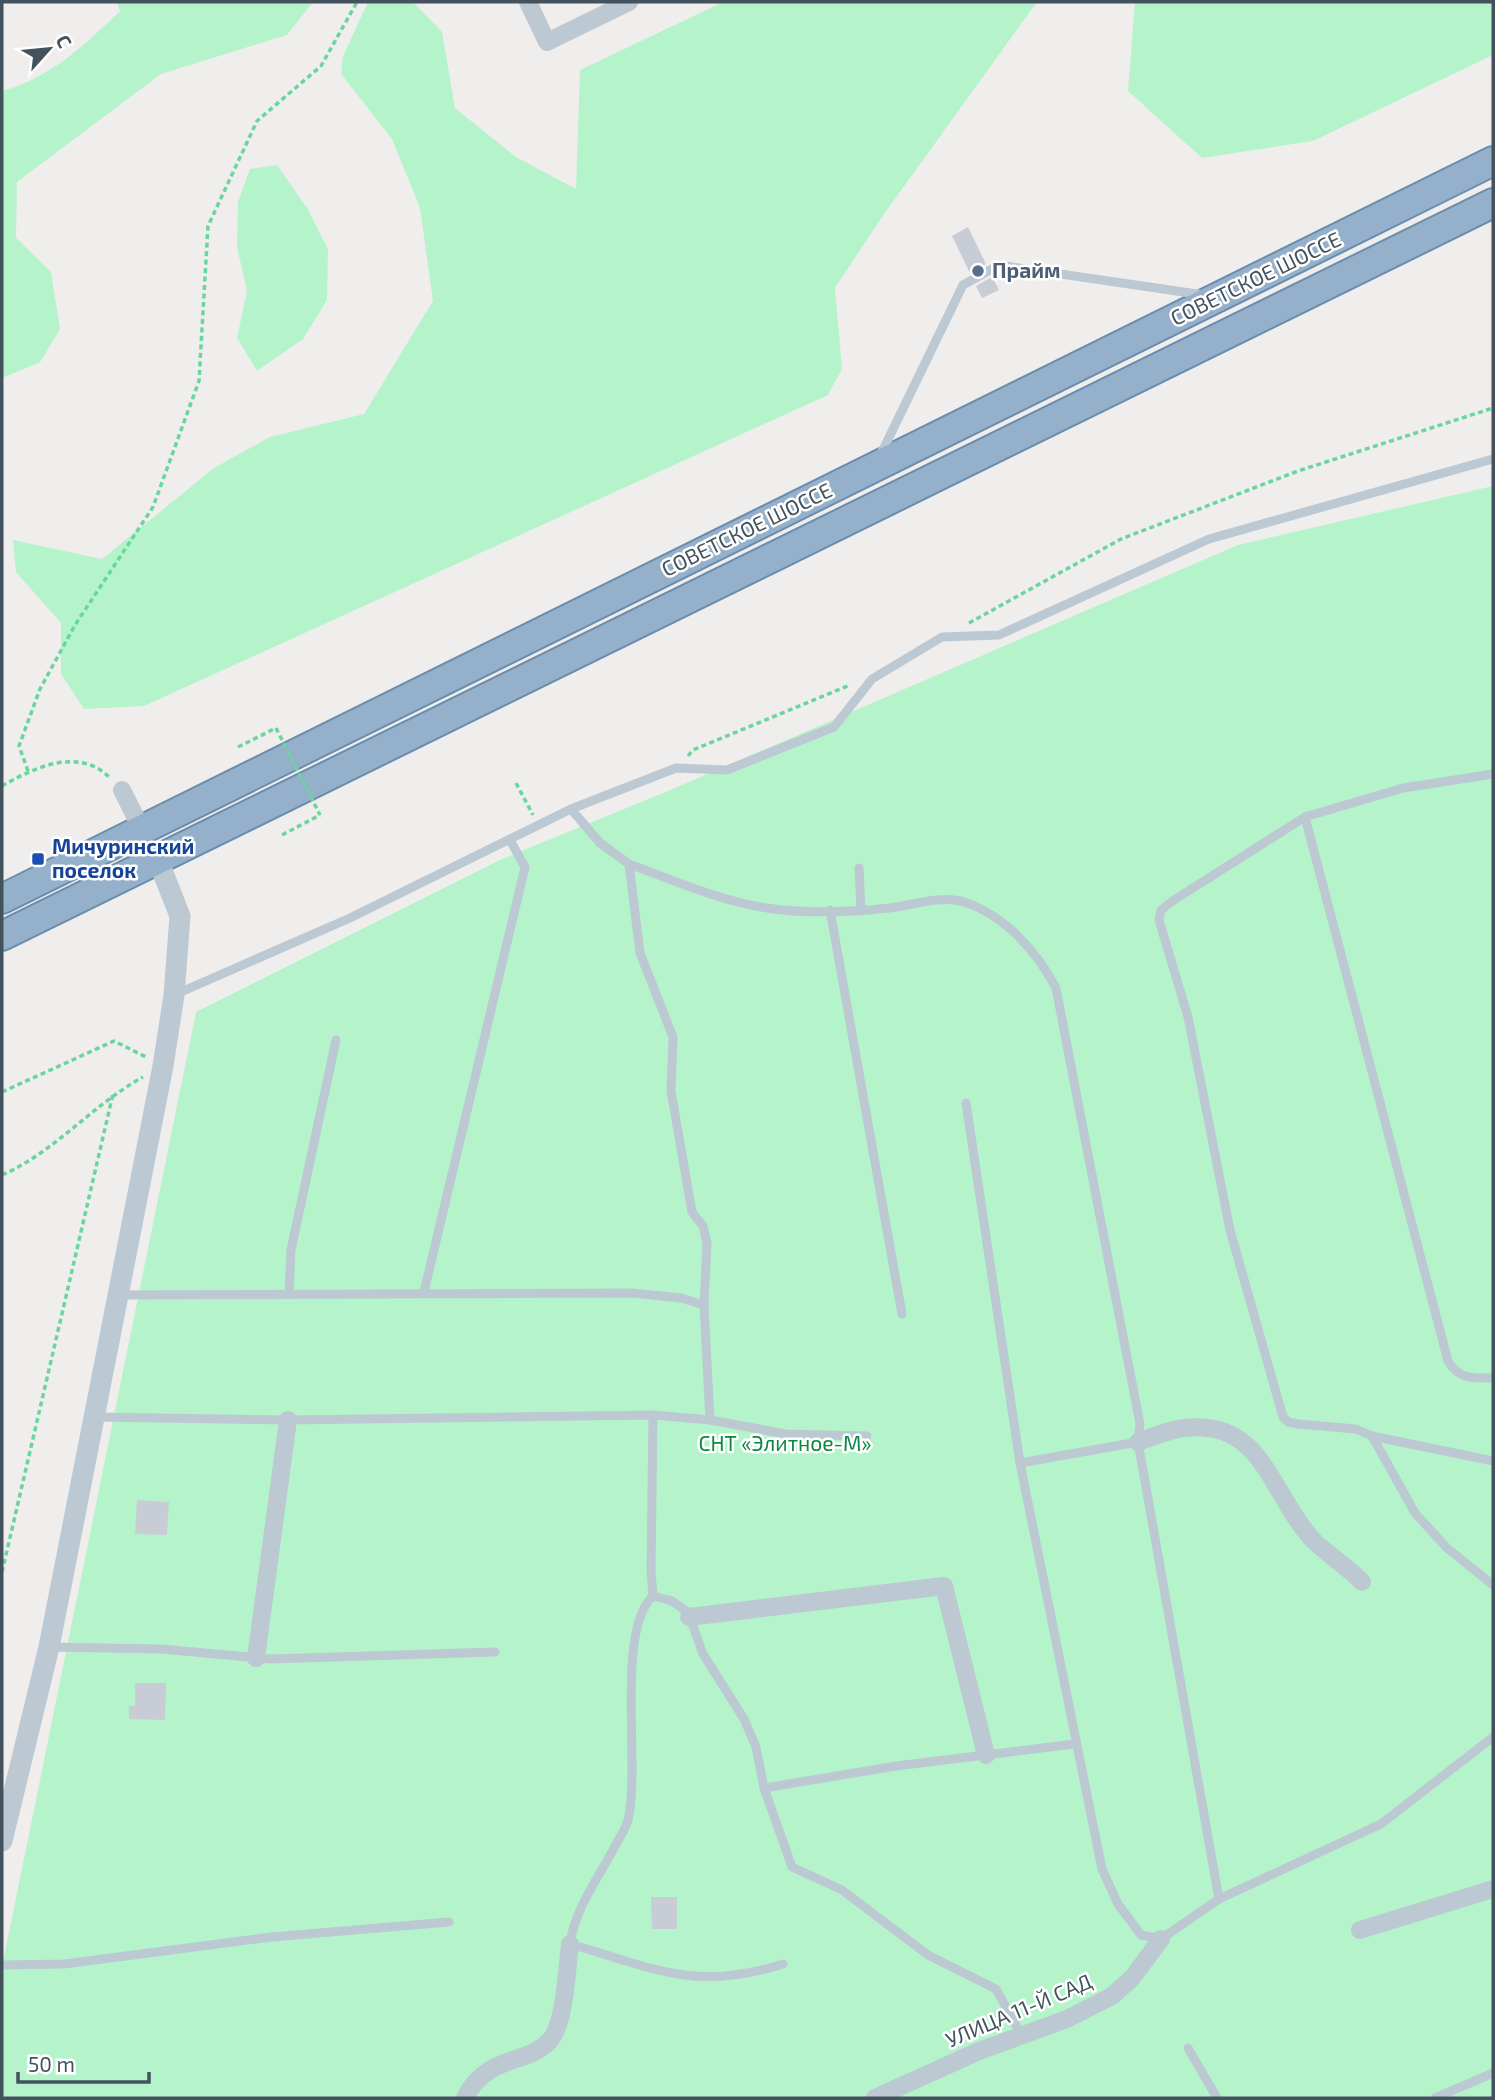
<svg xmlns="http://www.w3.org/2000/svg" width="1495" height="2100" font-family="'Exo 2',sans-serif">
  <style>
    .green { fill: #b5f4cb }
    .building { fill: #c8ccd4 }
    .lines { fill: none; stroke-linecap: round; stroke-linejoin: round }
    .trunk-casing { stroke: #6a8dae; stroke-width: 32 }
    .path { stroke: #69d69c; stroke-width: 3.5; stroke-dasharray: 5 3.5; stroke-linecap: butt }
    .service { stroke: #bcc9d2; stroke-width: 9 }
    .minor { stroke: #bcc9d2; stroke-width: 18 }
    .tertiary { stroke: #bcc9d2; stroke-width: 21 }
    .trunk { stroke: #94b0ca; stroke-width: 28 }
    .path-bridge { stroke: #69d69c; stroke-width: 3.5; stroke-dasharray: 5 3.5; stroke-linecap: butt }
    .service-dot { fill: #5c6f8a; stroke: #fff; stroke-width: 2.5 }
    .transit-dot { fill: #1a4fb4; stroke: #fff; stroke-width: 2.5 }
    .labels { text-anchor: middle; stroke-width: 5; stroke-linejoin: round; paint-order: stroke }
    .service-label { font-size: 21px; font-weight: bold; fill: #4e5e75; stroke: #fff; text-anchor: start }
    .street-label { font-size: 21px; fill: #43525d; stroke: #fff }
    .transit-label { font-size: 21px; font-weight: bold; fill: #164399; stroke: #fff; text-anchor: start }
    .park-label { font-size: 21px; fill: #0c8745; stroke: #fff }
  </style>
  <rect width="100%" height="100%" fill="#f0eded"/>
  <!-- green -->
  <g class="green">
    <path d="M 117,2 L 313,2 L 287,35 L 161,74 L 17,182 L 16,238 L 51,272 L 60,329 L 40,362 L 2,378 L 2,91 C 49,79 86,44 120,11 Z"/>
    <polygon points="368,2 413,2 442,32 455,108 516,157 576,189 580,70 723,2 1037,2 884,214 835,288 842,369 828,395 144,706 84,709 61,674 61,623 16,572 13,540 102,559 214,468 270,437 364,414 433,301 420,208 392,139 341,74 343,56"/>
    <polygon points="1135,2 1493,2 1493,55 1313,141 1202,158 1128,91"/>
    <polygon points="277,165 307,208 328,249 327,300 303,339 257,371 237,338 247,291 237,247 238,202 250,169"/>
    <polygon points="1493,486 1493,2098 2,2098 2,1967 196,1012 502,859 668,791 1238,545"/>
  </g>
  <!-- building -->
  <g class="building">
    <polygon points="968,227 986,264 970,273 952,236"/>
    <polygon points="992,277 999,290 982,298 976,286"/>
    <polygon points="137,1500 169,1502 167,1535 135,1534"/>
    <polygon points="135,1683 166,1683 165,1720 129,1719 129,1706 135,1706"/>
    <polygon points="651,1897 677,1897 677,1929 652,1929"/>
  </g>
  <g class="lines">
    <!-- trunk casing -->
    <g class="trunk-casing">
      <g id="trunk">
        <polyline points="2,899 1493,161"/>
        <polyline points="2,936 1493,203"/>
      </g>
    </g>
    <!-- path -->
    <g class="path">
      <polyline points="969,623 1121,539 1298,471 1493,408"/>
      <polyline points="238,747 276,728"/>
      <polyline points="688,756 693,750 850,685"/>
      <polyline points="28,771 19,746 40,689 75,625 153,507 199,381 208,226 257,121 321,66 357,2"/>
      <polyline points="516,783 533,815"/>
      <path d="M 2,786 C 35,767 80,746 111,779"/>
      <polyline points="282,835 320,815"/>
      <polyline points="2,1092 114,1041 146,1057"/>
      <path d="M 2,1175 C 55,1152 92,1105 143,1077"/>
      <polyline points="2,1572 113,1094"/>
    </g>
    <!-- service -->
    <g class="service">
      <polyline points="879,458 963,285 999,265 1204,295"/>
      <polyline points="1493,774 1403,788 1305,817 1174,900 1161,910 1159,920 1188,1017 1230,1230 1283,1417 1288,1422 1298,1424 1356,1429 1372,1436 1493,1461"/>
      <polyline points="571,809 600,843 629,864 640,953 673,1037 671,1091 692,1212 703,1226 707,1243 704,1305 710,1420"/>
      <path d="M 1305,817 L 1448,1361 C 1459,1380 1473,1378 1493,1378"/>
      <path d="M 629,864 C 673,880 720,901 767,908 C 805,914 851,912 890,908 C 913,905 941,895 964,902 C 1005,915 1037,952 1056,988 L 1140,1424 L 1138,1442 L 1219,1899 L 1161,1939 L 1141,1935 L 1118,1904 L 1102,1869 L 1020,1463 L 1138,1442"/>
      <polyline points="859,868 861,911"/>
      <polyline points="830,910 902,1314"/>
      <polyline points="174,995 350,918 571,809 676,768 727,770 834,727 872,679 942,637 999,635 1209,539 1493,459"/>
      <polyline points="966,1103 1020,1463"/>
      <polyline points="424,1292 525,867 510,840"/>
      <polyline points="289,1294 291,1250 336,1040"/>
      <polyline points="120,1295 632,1293 681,1298 704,1305"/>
      <polyline points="653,1415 651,1571 653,1596"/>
      <polyline points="95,1417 288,1420 653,1415 710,1420 786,1434 867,1436"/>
      <polyline points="1372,1436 1415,1513 1447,1548 1493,1585"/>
      <polyline points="50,1647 162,1649 270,1659 495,1652"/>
      <polyline points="764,1788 896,1766 1074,1744"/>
      <polyline points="1219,1899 1381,1824 1493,1737"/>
      <path d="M 783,1964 C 694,1992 654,1968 570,1944 C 575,1907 599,1878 616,1844 C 620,1837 626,1828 628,1820 C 641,1769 615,1630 653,1596 L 672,1601 L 688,1612 L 703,1654 L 744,1719 L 756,1747 L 764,1788 L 792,1867 L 842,1890 L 928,1955 L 996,1989 L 1021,2034"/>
      <polyline points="2,1965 64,1964 272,1937 449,1922"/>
      <polyline points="1188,2048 1217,2098"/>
      <polyline points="1435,2098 1493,2073"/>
    </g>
    <!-- minor -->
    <g class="minor">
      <polyline points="528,2 547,42 629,2"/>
      <polyline points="122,790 142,830"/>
      <path d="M 1138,1442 C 1152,1437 1168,1430 1184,1428 C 1263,1418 1270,1494 1313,1540 C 1328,1555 1347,1566 1362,1582"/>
      <polyline points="689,1617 944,1586 986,1755"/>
      <polyline points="256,1658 288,1420"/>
      <polyline points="1360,1930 1493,1889"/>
      <path d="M 465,2098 C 487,2053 529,2066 551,2039 C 565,2022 567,1968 570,1944"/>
      <polyline points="875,2098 979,2051 1067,2019 1112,1996 1132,1978 1161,1939"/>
    </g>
    <!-- tertiary -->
    <polyline class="tertiary" points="2,1841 49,1647 163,1066 174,995 180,916 158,860"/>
    <!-- trunk -->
    <use href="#trunk" class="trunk"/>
    <!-- path-bridge -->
    <polyline class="path-bridge" points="276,728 320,815"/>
  </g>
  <!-- markers -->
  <circle class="service-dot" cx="978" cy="271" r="7"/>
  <rect class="transit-dot" x="31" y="852" width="14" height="14" rx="3.5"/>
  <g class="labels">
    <!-- service labels -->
    <g class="service-label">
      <text x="992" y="278">Прайм</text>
    </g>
    <!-- street labels -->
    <g class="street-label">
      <text transform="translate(1256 279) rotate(-26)" y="7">СОВЕТСКОЕ ШОССЕ</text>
      <text transform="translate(747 530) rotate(-26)" y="7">СОВЕТСКОЕ ШОССЕ</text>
      <text transform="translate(1019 2011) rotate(-23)" y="7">УЛИЦА 11-Й САД</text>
    </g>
    <!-- transit labels -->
    <g class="transit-label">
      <text x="52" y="854">Мичуринский<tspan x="52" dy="24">поселок</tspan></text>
    </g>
    <!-- park labels -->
    <g class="park-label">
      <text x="785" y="1451">СНТ «Элитное-М»</text>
    </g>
  </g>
  <!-- border -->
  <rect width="1495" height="2100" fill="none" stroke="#43525d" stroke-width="7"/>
  <!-- north arrow -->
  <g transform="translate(49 49) rotate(63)" stroke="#ffffff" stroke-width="5" paint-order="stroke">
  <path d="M0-5L12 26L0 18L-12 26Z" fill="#43525d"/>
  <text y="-10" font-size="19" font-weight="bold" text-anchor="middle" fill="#43525d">С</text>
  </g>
  <!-- scale -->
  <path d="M18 2072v10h131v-10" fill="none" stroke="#43525d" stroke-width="3.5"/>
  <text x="28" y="2072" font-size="21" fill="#43525d" stroke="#ffffff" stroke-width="5" paint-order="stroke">50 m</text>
</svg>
